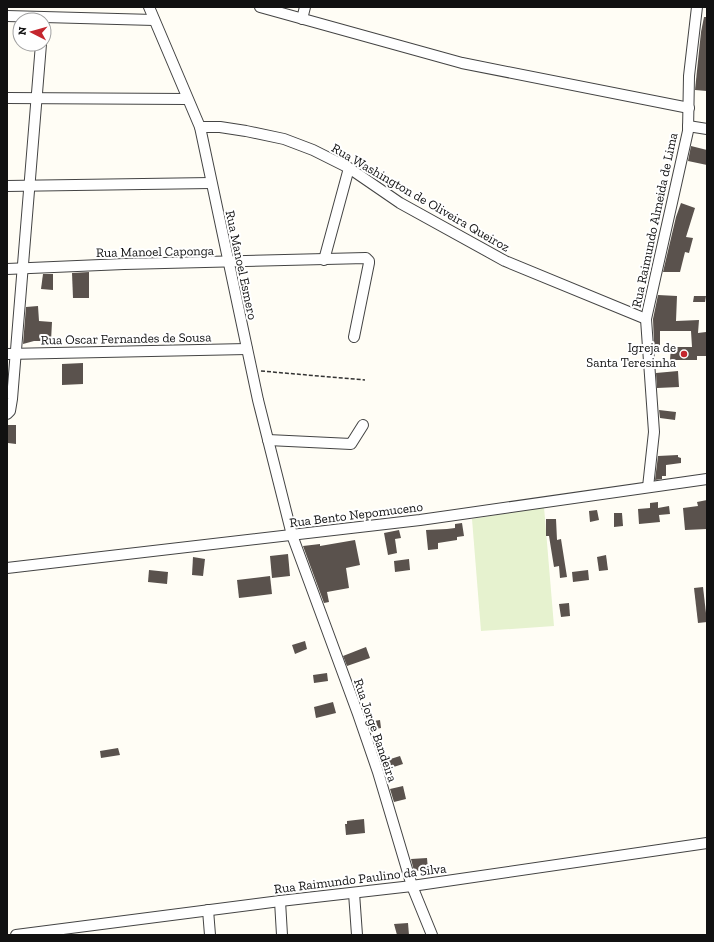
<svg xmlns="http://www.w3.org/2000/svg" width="714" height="942" font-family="'Zilla Slab',serif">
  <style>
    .pitch { fill: #e6f2cf }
    .building { fill: #5a524d }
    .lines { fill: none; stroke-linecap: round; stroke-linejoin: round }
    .minor-casing { stroke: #444; stroke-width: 12 }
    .path { stroke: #333; stroke-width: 1.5; stroke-dasharray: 4 2; stroke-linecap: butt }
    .minor { stroke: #fff; stroke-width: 10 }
    .poi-dot { fill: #c4262e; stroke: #fff; stroke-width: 1.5 }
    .labels { text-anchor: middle; stroke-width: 4; stroke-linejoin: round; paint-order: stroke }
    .street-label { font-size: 13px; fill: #111; stroke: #fff }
    .poi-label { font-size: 13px; fill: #111; stroke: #fff; text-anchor: end }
  </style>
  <rect width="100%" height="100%" fill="#fffdf5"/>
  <!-- pitch -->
  <polygon class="pitch" points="544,507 554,626 481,631 472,519"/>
  <!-- building -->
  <g class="building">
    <polygon points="704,17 707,17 707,91 695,90 701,32"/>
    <polygon points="691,146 707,150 707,165 688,161"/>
    <polygon points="681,203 695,208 686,237 693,238 689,253 685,252 680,272 663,272 676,217"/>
    <polygon points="89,272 89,298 73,298 72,273"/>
    <polygon points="43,274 53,274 53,290 41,289"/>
    <polygon points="658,295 677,296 676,321 699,320 698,333 706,332 707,356 697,356 697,360 670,360 671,347 692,347 691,331 660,331 660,345 654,345 653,319"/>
    <polygon points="694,296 706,296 705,302 693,302"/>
    <polygon points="38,306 39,321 52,322 51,341 34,341 23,344 26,307"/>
    <polygon points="83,363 83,384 62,385 62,364"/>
    <polygon points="678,371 679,387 657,388 656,373"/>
    <polygon points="659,410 676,412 675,420 660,418"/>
    <polygon points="7,425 16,425 16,444 8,443"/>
    <polygon points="678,455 678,457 681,458 681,463 666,465 666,476 662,476 662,479 655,480 658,456"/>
    <polygon points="707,500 707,529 685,530 683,508 698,506 697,502"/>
    <polygon points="658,502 658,508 669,506 670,514 659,515 660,522 639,524 638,509 650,508 650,503"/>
    <polygon points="597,510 599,520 590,522 589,511"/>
    <polygon points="614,513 622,513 623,526 614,527"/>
    <polygon points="546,519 556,519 557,540 561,539 567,577 560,578 559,566 554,567 549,536 546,536"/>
    <polygon points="462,523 464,536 457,537 457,540 438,543 438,549 428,550 426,530 447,529 455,528 455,524"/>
    <polygon points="399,530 401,538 395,539 397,553 388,555 384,533"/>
    <polygon points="355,540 360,565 346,568 349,588 327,592 329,602 324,603 303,546 320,544 320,546"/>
    <polygon points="288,554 290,576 272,578 270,556"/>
    <polygon points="606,555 608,570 599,571 597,557"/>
    <polygon points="193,557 205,559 203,576 192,575"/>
    <polygon points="409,559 410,570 395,572 394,561"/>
    <polygon points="149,570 168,572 167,584 148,582"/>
    <polygon points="588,570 589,580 573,582 572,572"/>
    <polygon points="270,576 272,594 239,598 237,580"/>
    <polygon points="703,587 707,622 698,623 694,588"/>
    <polygon points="569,603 570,616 561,617 559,604"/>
    <polygon points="305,641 307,649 295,654 292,645"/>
    <polygon points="366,647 370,658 347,666 343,656"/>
    <polygon points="327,673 328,681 314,683 313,675"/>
    <polygon points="333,702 336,713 316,718 314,707"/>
    <polygon points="380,720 381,728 370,730 368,722"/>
    <polygon points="118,748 120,755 101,758 100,751"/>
    <polygon points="400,756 403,764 384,770 381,762"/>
    <polygon points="403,786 406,799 394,802 390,789"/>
    <polygon points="364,819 365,833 346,835 345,824 347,824 347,821"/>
    <polygon points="427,858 428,870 414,871 411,859"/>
    <polygon points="408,923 409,935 397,935 394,924"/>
  </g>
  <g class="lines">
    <!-- minor casing -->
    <g class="minor-casing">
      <g id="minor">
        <polyline points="149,7 200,127 258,400 292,535 358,714 378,772 412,886 432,935"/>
        <polyline points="260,7 462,63 689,108"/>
        <polyline points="7,16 154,20"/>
        <polyline points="302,19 305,7"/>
        <polyline points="7,98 187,99"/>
        <polyline points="688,126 707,129"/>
        <polyline points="200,127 220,127 246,131 284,139 313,150 349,168 400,203 505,261 646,319"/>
        <polyline points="7,186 211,183"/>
        <polyline points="324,260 349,168"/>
        <polyline points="7,269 124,264 366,258 369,261 369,263 354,337"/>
        <polyline points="7,354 247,349"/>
        <polyline points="7,414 10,411 12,399 41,44"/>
        <polyline points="268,440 351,444 363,425"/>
        <polyline points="648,487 654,432 646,319 688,131 689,76 697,7"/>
        <polyline points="7,568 420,520 707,479"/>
        <polyline points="354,893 357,935"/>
        <polyline points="280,901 282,935"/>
        <polyline points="208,910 210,935"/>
        <polyline points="16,935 280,901 412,886 707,843"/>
      </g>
    </g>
    <!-- path -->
    <polyline class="path" points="261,371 365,380"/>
    <!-- minor -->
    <use href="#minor" class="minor"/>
  </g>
  <!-- markers -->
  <circle class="poi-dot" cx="684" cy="354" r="4"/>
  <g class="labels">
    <!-- street labels -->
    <g class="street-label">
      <text transform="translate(421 197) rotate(30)" y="5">Rua Washington de Oliveira Queiroz</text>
      <text transform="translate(654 220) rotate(-78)" y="5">Rua Raimundo Almeida de Lima</text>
      <text transform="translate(155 251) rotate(-1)" y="5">Rua Manoel Caponga</text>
      <text transform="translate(242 265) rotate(78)" y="5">Rua Manoel Esmero</text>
      <text transform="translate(126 338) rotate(-1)" y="5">Rua Oscar Fernandes de Sousa</text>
      <text transform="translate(356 514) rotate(-7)" y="5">Rua Bento Nepomuceno</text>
      <text transform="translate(376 730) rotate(71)" y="5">Rua Jorge Bandeira</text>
      <text transform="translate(360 878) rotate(-7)" y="5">Rua Raimundo Paulino da Silva</text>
    </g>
    <!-- poi labels -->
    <g class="poi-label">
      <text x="676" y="352">Igreja de<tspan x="676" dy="15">Santa Teresinha</tspan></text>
    </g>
  </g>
  <!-- border -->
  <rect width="714" height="942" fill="none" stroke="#111111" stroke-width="16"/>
  <!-- north arrow -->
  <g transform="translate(32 32) rotate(276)"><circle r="19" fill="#ffffff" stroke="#a0a0a0"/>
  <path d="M0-3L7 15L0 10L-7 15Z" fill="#c4262e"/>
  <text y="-6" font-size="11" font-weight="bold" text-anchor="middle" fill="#111111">N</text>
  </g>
</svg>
